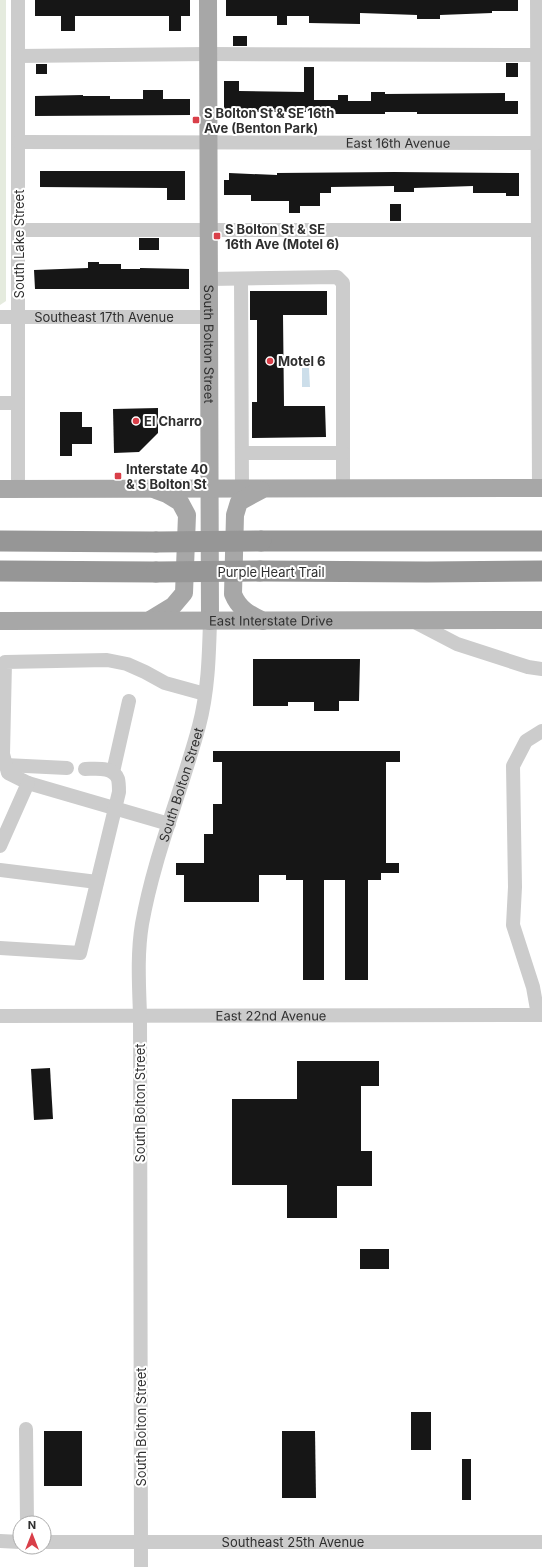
<svg xmlns="http://www.w3.org/2000/svg" width="542" height="1567" font-family="Inter,sans-serif">
  <style>
    .green { fill: #e5ebde }
    .water { fill: #ccdeea }
    .building { fill: #161616 }
    .lines { fill: none; stroke-linecap: round; stroke-linejoin: round }
    .minor { stroke: #ccc; stroke-width: 14 }
    .major { stroke: #a7a7a7; stroke-width: 18 }
    .highway { stroke: #969696; stroke-width: 21 }
    .highway-bridge { stroke: #969696; stroke-width: 21 }
    .poi-dot { fill: #d93f49; stroke: #fff; stroke-width: 1.5 }
    .labels { text-anchor: middle; stroke-width: 4; stroke-linejoin: round; paint-order: stroke }
    .poi-label { font-size: 13px; font-weight: bold; fill: #2f2f2f; stroke: #fff; text-anchor: start }
    .street-label { font-size: 13px; fill: #2f2f2f; stroke: #fff }
  </style>
  <rect width="100%" height="100%" fill="#fff"/>
  <!-- green -->
  <polygon class="green" points="0,0 6,0 6,301 0,305"/>
  <!-- water -->
  <polygon class="water" points="302,368 309,368 310,387 302,387"/>
  <!-- building -->
  <g class="building">
    <polygon points="35,0 190,0 190,16 181,16 181,31 169,31 169,16 75,16 75,31 61,31 61,16 35,16"/>
    <polygon points="226,0 518,0 518,11 492,11 492,13 440,15 440,19 417,19 417,15 360,13 360,24 309,23 309,16 287,16 287,25 277,25 277,16 226,16"/>
    <rect x="233" y="36" width="14" height="10"/>
    <rect x="506" y="63" width="12" height="14"/>
    <rect x="36" y="64" width="11" height="10"/>
    <polygon points="304,67 314,67 314,100 338,100 338,95 348,95 348,101 371,101 371,92 385,92 385,94 505,93 505,101 518,101 518,114 417,114 417,112 385,112 385,114 309,114 309,112 224,112 224,81 239,81 239,91 304,92"/>
    <polygon points="143,90 163,90 163,99 190,99 190,115 35,116 35,96 83,95 83,96 110,96 110,99 143,99"/>
    <polygon points="40,171 185,171 185,200 167,200 167,188 40,187"/>
    <polygon points="394,172 519,173 519,196 506,196 506,193 473,193 473,186 414,188 414,192 394,192 394,186 331,187 331,193 320,193 320,206 300,206 300,213 289,213 289,201 251,201 251,195 224,195 224,180 229,180 229,173 277,175 277,173"/>
    <rect x="390" y="204" width="11" height="17"/>
    <rect x="139" y="238" width="20" height="12"/>
    <polygon points="88,262 99,262 99,264 121,264 121,269 140,269 140,268 189,269 189,289 35,289 34,270 88,268"/>
    <polygon points="250,291 327,291 327,315 283,315 284,406 325,406 326,437 252,438 252,402 257,402 257,320 250,320"/>
    <polygon points="158,408 158,433 139,452 114,453 113,409"/>
    <polygon points="60,412 82,412 82,427 92,427 92,444 72,444 72,456 60,456"/>
    <polygon points="253,659 360,659 359,701 339,701 339,711 314,711 314,702 288,702 288,706 253,706"/>
    <polygon points="213,751 400,751 400,762 386,762 386,863 399,863 399,873 381,873 381,880 368,880 368,980 345,980 345,880 324,880 324,980 303,980 303,880 286,880 286,875 259,875 259,902 184,902 184,875 176,875 176,863 204,863 204,834 213,834 213,804 222,804 222,762 213,762"/>
    <polygon points="297,1061 379,1061 379,1086 361,1086 361,1151 372,1151 372,1186 337,1186 337,1218 287,1218 287,1185 232,1185 232,1099 297,1099"/>
    <polygon points="50,1068 53,1119 34,1120 31,1069"/>
    <rect x="360" y="1249" width="29" height="20"/>
    <rect x="411" y="1412" width="20" height="38"/>
    <rect x="44" y="1431" width="38" height="55"/>
    <polygon points="282,1431 315,1431 316,1498 282,1498"/>
    <rect x="462" y="1459" width="9" height="41"/>
  </g>
  <g class="lines">
    <!-- minor -->
    <g class="minor">
      <polyline points="18,0 18,489"/>
      <polyline points="537,0 539,488"/>
      <polyline points="18,56 208,54 537,55"/>
      <path id="s1" d="M 19,142 L 538,143"/>
      <polyline points="19,230 538,230"/>
      <polyline points="209,279 337,277 343,283 343,488"/>
      <polyline points="241,279 242,488"/>
      <path id="s2" d="M 0,317 L 209,317"/>
      <polyline points="0,403 18,403"/>
      <polyline points="242,453 343,453"/>
      <polyline points="411,620 457,644 528,667 542,669"/>
      <polyline points="5,765 67,768"/>
      <polyline points="113,772 129,701"/>
      <polyline points="169,824 28,783 8,773 3,754 5,662 107,660 127,664 145,672 165,683 205,694"/>
      <polyline points="0,846 28,783"/>
      <polyline points="0,870 97,882"/>
      <path d="M 0,948 L 80,953 L 119,792 C 119,788 119,783 118,779 C 113,766 95,769 85,769"/>
      <polyline points="538,1015 533,987 513,925 515,887 513,766 526,741 542,731"/>
      <path id="s3" d="M 0,1016 L 542,1015"/>
      <polyline points="26,1429 27,1523"/>
      <polyline points="0,1541 20,1542"/>
      <path id="s4" d="M 44,1542 L 542,1542"/>
      <path id="s5" d="M 141,1567 L 140,1015 C 139,985 137,954 142,924 C 154,856 181,793 199,726 C 208,692 209,657 210,621"/>
    </g>
    <!-- major -->
    <g class="major">
      <path id="s6" d="M 208,0 L 210,621"/>
      <polyline points="0,489 542,488"/>
      <path d="M 261,490 L 239,502 L 235,515 L 233,594 C 239,609 249,614 263,621"/>
      <polyline points="150,620 173,606 184,593 187,515 180,502 167,494 156,490"/>
      <path id="s7" d="M 0,621 L 542,620"/>
    </g>
    <!-- highway -->
    <g class="highway">
      <polyline points="0,541 156,542"/>
      <polyline points="261,541 542,541"/>
      <polyline points="0,571 156,572"/>
      <polyline points="260,571 427,572 542,571"/>
    </g>
    <!-- highway-bridge -->
    <g class="highway-bridge">
      <polyline points="156,542 261,541"/>
      <polyline points="156,572 260,571"/>
    </g>
  </g>
  <!-- markers -->
  <g class="poi-dot">
    <rect x="192" y="116" width="8" height="8" rx="2"/>
    <rect x="213" y="232" width="8" height="8" rx="2"/>
    <circle cx="270" cy="361" r="4"/>
    <circle cx="136" cy="421" r="4"/>
    <rect x="114" y="472" width="8" height="8" rx="2"/>
  </g>
  <g class="labels">
    <!-- poi labels -->
    <g class="poi-label">
      <text x="204" y="118">S Bolton St &amp; SE 16th<tspan x="204" dy="15">Ave (Benton Park)</tspan></text>
      <text x="225" y="234">S Bolton St &amp; SE<tspan x="225" dy="15">16th Ave (Motel 6)</tspan></text>
      <text x="278" y="366">Motel 6</text>
      <text x="144" y="426">El Charro</text>
      <text x="126" y="474">Interstate 40<tspan x="126" dy="15">&amp; S Bolton St</tspan></text>
    </g>
    <!-- street labels -->
    <g class="street-label">
      <text dy="5" stroke="none"><textPath href="#s1" startOffset="379">East 16th Avenue</textPath></text>
      <text transform="translate(19 244) rotate(-90)" y="5">South Lake Street</text>
      <text dy="5" stroke="none"><textPath href="#s2" startOffset="104">Southeast 17th Avenue</textPath></text>
      <text dy="5" stroke="none"><textPath href="#s6" startOffset="344">South Bolton Street</textPath></text>
      <text x="271" y="577">Purple Heart Trail</text>
      <text dy="5" stroke="none"><textPath href="#s7" startOffset="271">East Interstate Drive</textPath></text>
      <text dy="5" stroke="none"><textPath href="#s5" startOffset="788">South Bolton Street</textPath></text>
      <text dy="5" stroke="none"><textPath href="#s3" startOffset="271">East 22nd Avenue</textPath></text>
      <text transform="translate(140 1103) rotate(-90)" y="5">South Bolton Street</text>
      <text transform="translate(141 1427) rotate(-90)" y="5">South Bolton Street</text>
      <text dy="5" stroke="none"><textPath href="#s4" startOffset="249">Southeast 25th Avenue</textPath></text>
    </g>
  </g>
  <!-- north arrow -->
  <g transform="translate(32 1535)"><circle r="19" fill="#ffffff" stroke="#acacac"/>
  <path d="M0-3L7 15L0 10L-7 15Z" fill="#d93f49"/>
  <text y="-6" font-size="11" font-weight="bold" text-anchor="middle" fill="#2f2f2f">N</text>
  </g>
</svg>
